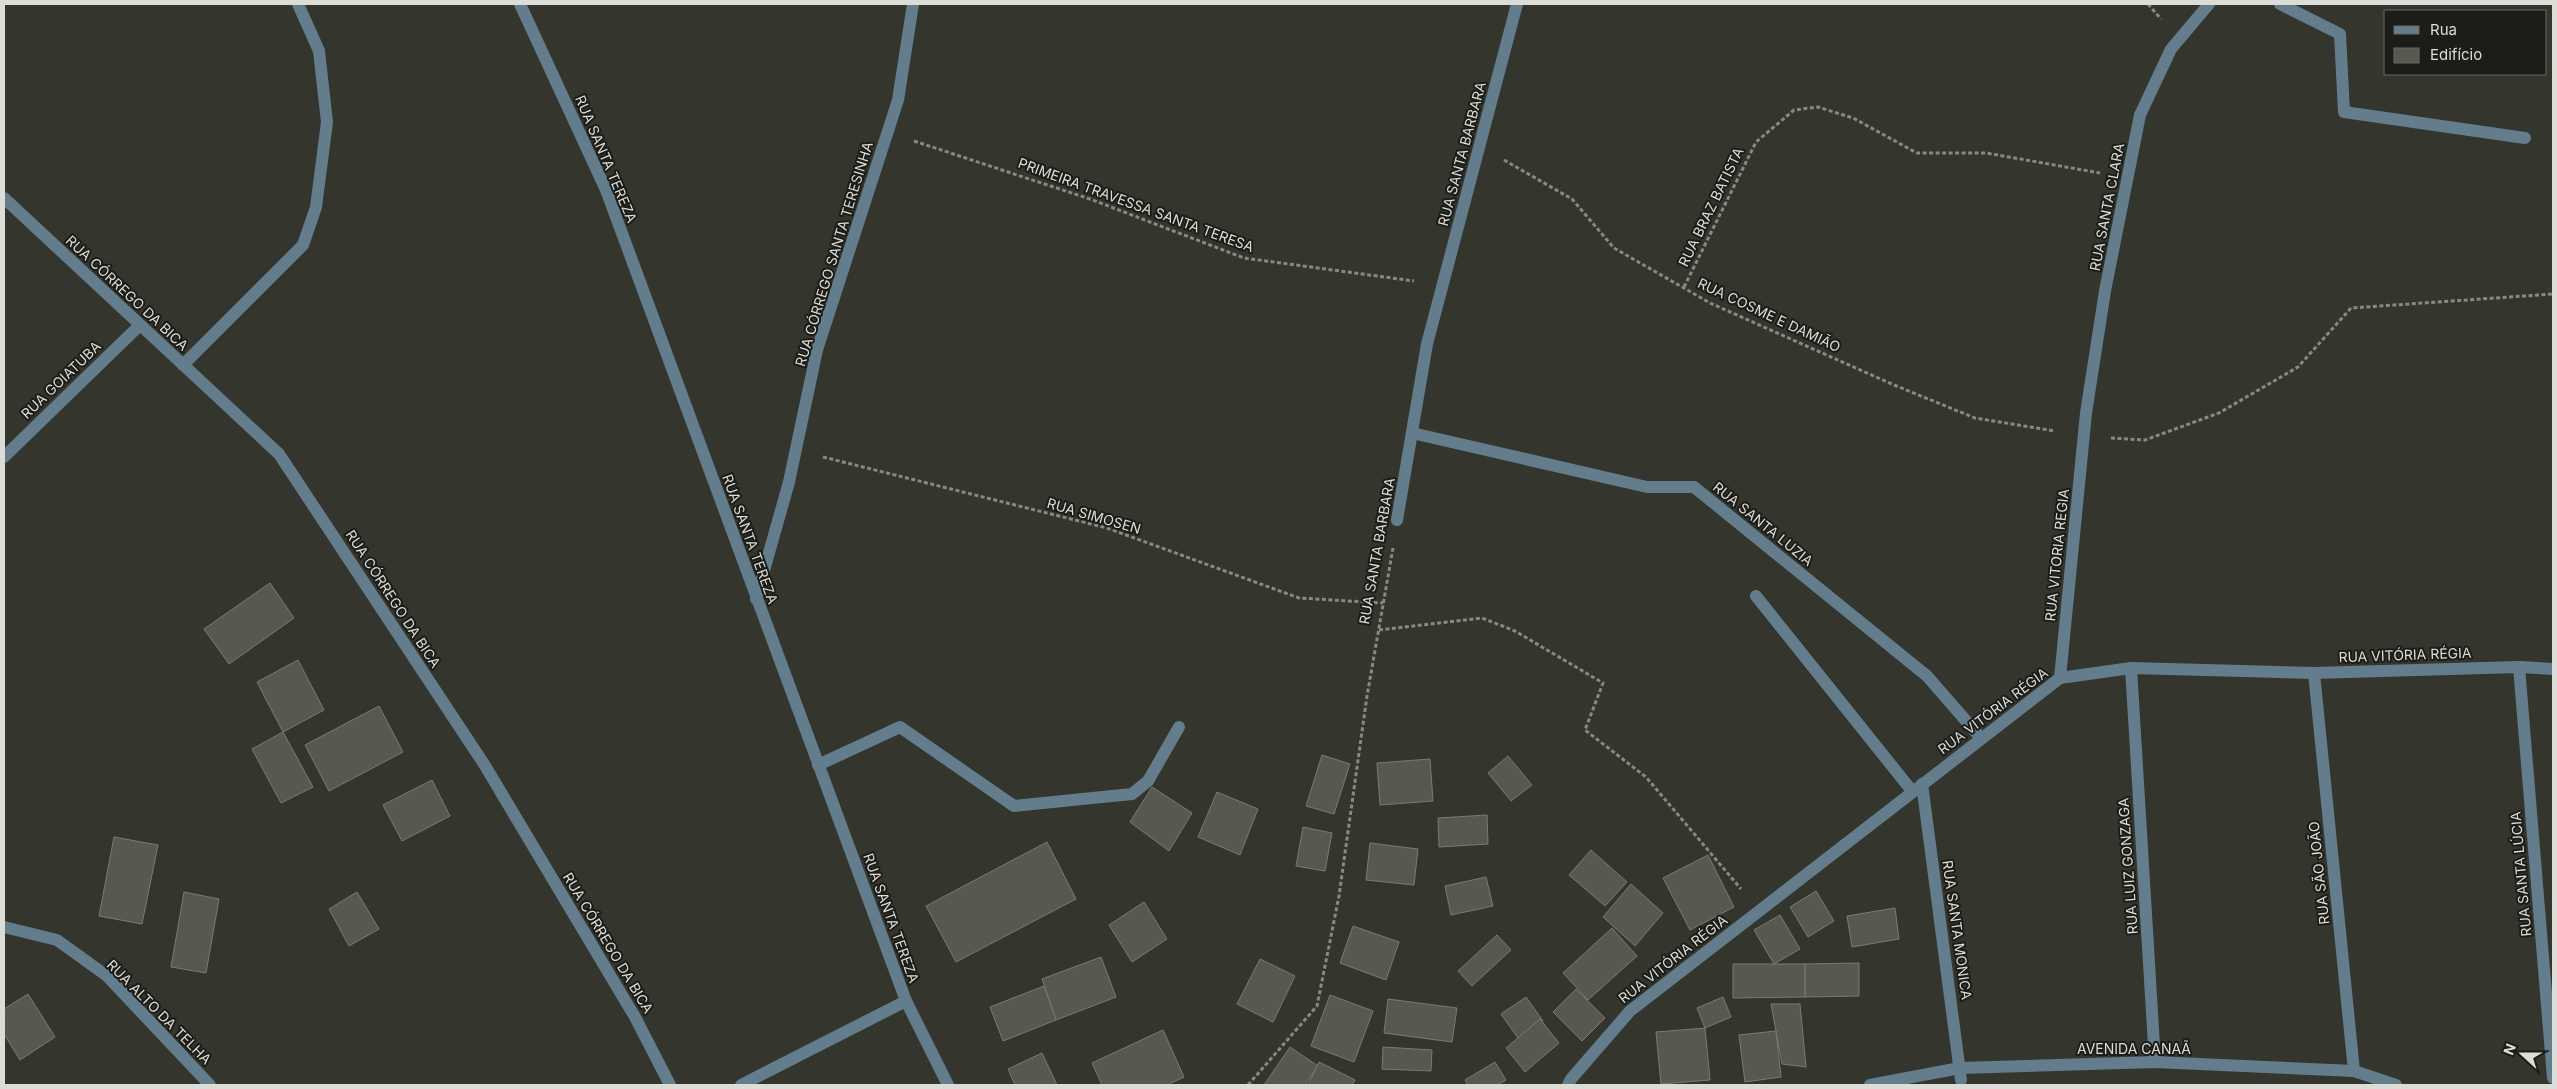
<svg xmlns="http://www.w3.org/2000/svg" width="2557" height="1089" font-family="Inter,sans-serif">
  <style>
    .building { fill: #57584e; stroke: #7a7b71 }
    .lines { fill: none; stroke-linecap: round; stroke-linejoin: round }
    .path { stroke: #888981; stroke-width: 3; stroke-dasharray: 4 2.5; stroke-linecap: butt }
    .minor { stroke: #637d8d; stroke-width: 12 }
    .labels { text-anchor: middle; stroke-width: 4; stroke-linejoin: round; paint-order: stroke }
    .street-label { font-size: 14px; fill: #dcddd7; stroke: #1c1c18 }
  </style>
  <rect width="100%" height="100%" fill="#34352c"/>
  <!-- building -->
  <g class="building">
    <polygon points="270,583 294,618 229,664 204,629"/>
    <polygon points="298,660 324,710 283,732 257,682"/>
    <polygon points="379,706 403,752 329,791 305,745"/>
    <polygon points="283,732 313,787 281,803 252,749"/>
    <polygon points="1322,755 1350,764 1334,814 1306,806"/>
    <polygon points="1508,756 1532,785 1511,801 1488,773"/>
    <polygon points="1430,759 1433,801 1380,805 1377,763"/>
    <polygon points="432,780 450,816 402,841 383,805"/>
    <polygon points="1152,787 1192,813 1169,851 1130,822"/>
    <polygon points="1217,792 1258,809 1240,855 1198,837"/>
    <polygon points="1487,815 1488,844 1439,847 1438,818"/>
    <polygon points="1303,827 1332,833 1325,871 1296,866"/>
    <polygon points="114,837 158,845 142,924 99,916"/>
    <polygon points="1047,842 1076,899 956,962 926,906"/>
    <polygon points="1370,843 1418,849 1414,885 1366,880"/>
    <polygon points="1591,850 1627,882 1605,906 1569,875"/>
    <polygon points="1708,855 1734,907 1690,930 1663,878"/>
    <polygon points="1486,877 1493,906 1451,915 1445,886"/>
    <polygon points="1631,884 1663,913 1635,946 1603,917"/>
    <polygon points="1816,891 1834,921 1808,937 1790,907"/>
    <polygon points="184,892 219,899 206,973 171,967"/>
    <polygon points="357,892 379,929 349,946 329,909"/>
    <polygon points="1144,902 1167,939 1132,962 1109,925"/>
    <polygon points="1895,908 1899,939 1852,947 1847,916"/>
    <polygon points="1780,915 1800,949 1774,964 1754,930"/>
    <polygon points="1353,926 1399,942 1386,980 1340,963"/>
    <polygon points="1612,928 1637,956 1588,1000 1563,973"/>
    <polygon points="1497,935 1511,950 1472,986 1458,971"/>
    <polygon points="1101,957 1116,997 1056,1020 1042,979"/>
    <polygon points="1260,959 1295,976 1273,1022 1237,1004"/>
    <polygon points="1859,963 1859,996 1805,997 1805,964"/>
    <polygon points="1733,964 1805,964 1805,997 1733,998"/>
    <polygon points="1044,986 1056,1020 1003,1041 990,1007"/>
    <polygon points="1576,989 1605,1018 1582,1041 1553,1012"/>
    <polygon points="28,994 55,1037 20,1060 4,1034 4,1009"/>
    <polygon points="1330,995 1373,1011 1354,1062 1311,1046"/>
    <polygon points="1526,997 1543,1021 1518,1038 1501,1014"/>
    <polygon points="1723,997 1731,1017 1705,1028 1697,1008"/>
    <polygon points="1388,999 1457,1008 1452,1042 1384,1033"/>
    <polygon points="1771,1004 1800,1004 1806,1067 1782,1064"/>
    <polygon points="1540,1019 1559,1043 1525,1072 1506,1048"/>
    <polygon points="1705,1028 1710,1080 1661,1084 1656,1032"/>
    <polygon points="1163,1030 1184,1077 1167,1085 1102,1085 1092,1063"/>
    <polygon points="1776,1031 1781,1077 1745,1082 1739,1035"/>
    <polygon points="1290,1047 1318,1066 1305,1085 1264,1085"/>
    <polygon points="1383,1047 1432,1050 1431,1071 1382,1069"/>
    <polygon points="1042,1053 1057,1085 1015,1085 1008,1069"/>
    <polygon points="1319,1062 1355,1080 1352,1085 1308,1085"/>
    <polygon points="1495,1062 1506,1080 1498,1085 1468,1085 1465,1080"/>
  </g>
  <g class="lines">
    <!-- path -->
    <g class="path">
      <polyline points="2148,4 2161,19"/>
      <polyline points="914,141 1090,199 1244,258 1414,281"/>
      <polyline points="1504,160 1572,199 1614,248 1710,303 1894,385 1975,418 2055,431"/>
      <polyline points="1684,287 1756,142 1794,110 1818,107 1853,118 1917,153 1986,153 2100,173"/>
      <polyline points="2111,438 2145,440 2219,413 2298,367 2351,308 2553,294"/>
      <polyline points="823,457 1107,528 1299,598 1383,603"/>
      <polyline points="1379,630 1482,618 1515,631 1603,683 1585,730 1646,777 1741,889"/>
      <polyline points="1248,1085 1317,1006 1339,896 1367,696 1393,548"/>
    </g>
    <!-- minor -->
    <g class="minor">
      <polyline points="520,4 606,190 906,1001 948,1085"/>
      <polyline points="2280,4 2340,34 2344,112 2525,138"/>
      <polyline points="4,198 279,454 484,764 635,1017 670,1085"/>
      <polyline points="183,365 303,245 316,207 327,122 319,51 298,4"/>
      <polyline points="1412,433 1647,487 1694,487 1927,676 1981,738"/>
      <polyline points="4,457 140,325"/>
      <polyline points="1397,520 1427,344 1517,4"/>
      <polyline points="1756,596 1912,791"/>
      <polyline points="756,599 789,482 817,350 898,100 913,4"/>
      <polyline points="2519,667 2553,1078"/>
      <polyline points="2131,668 2155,1062"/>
      <polyline points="2314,673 2354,1071"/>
      <polyline points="2060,678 2086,413 2105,291 2140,115 2171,49 2209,4"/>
      <polyline points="818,765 900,727 1014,806 1132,794 1148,781 1179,727"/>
      <polyline points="1922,784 1961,1080"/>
      <polyline points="4,927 57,940 107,976 210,1085"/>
      <polyline points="741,1085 906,1001"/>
      <polyline points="1568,1085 1571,1079 1630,1011 2060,678 2131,668 2314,673 2519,667 2553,669"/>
      <polyline points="1870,1085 1960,1068 2155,1062 2354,1071 2396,1085"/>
    </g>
  </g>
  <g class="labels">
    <!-- street labels -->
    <g class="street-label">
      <text transform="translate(1462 154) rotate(-75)" y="5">RUA SANTA BARBARA</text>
      <text transform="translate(606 159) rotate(67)" y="5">RUA SANTA TEREZA</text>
      <text transform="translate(1136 205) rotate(20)" y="5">PRIMEIRA TRAVESSA SANTA TERESA</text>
      <text transform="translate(1711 207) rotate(-64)" y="5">RUA BRAZ BATISTA</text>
      <text transform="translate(2107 207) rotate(-79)" y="5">RUA SANTA CLARA</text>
      <text transform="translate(834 254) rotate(-73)" y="5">RUA CÓRREGO SANTA TERESINHA</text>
      <text transform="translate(127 293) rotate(43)" y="5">RUA CÓRREGO DA BICA</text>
      <text transform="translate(1769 315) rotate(25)" y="5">RUA COSME E DAMIÃO</text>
      <text transform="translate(61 380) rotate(-44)" y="5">RUA GOIATUBA</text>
      <text transform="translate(1094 516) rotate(16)" y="5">RUA SIMOSEN</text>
      <text transform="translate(1763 524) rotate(39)" y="5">RUA SANTA LUZIA</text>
      <text transform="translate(750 539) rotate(70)" y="5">RUA SANTA TEREZA</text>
      <text transform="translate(1377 551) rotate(-80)" y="5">RUA SANTA BARBARA</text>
      <text transform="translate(2057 555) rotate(-84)" y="5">RUA VITORIA REGIA</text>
      <text transform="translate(393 599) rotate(57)" y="5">RUA CÓRREGO DA BICA</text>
      <text transform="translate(2405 655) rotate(-2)" y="5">RUA VITÓRIA RÉGIA</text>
      <text transform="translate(1993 711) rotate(-37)" y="5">RUA VITÓRIA RÉGIA</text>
      <text transform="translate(2128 866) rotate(-94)" y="5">RUA LUIZ GONZAGA</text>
      <text transform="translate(2319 873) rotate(-96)" y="5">RUA SÃO JOÃO</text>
      <text transform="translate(2521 874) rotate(-95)" y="5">RUA SANTA LÚCIA</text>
      <text transform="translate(891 918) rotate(70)" y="5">RUA SANTA TEREZA</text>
      <text transform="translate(1957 930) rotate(82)" y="5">RUA SANTA MONICA</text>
      <text transform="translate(608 943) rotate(59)" y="5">RUA CÓRREGO DA BICA</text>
      <text transform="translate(1673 959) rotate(-38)" y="5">RUA VITÓRIA RÉGIA</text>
      <text transform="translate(159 1012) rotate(45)" y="5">RUA ALTO DA TELHA</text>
      <text x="2134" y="1054">AVENIDA CANAÃ</text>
    </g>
  </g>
  <!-- border -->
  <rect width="2557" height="1089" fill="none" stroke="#dcddd7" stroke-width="10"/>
  <!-- legend -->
  <rect x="2384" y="10" width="162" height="65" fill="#1c1c18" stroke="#696964"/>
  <rect x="2394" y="26" width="25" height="8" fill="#637d8d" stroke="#696964"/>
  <text x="2430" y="35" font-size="15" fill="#dcddd7">Rua</text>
  <rect x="2394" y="48" width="25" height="15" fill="#57584e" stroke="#696964"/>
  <text x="2430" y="60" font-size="15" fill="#dcddd7">Edifício</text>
  <!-- north arrow -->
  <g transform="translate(2522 1054) rotate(291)" stroke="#1c1c18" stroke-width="4" paint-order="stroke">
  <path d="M0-4L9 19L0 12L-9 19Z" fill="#dcddd7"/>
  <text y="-8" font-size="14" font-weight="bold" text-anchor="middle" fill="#dcddd7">N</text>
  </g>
</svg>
